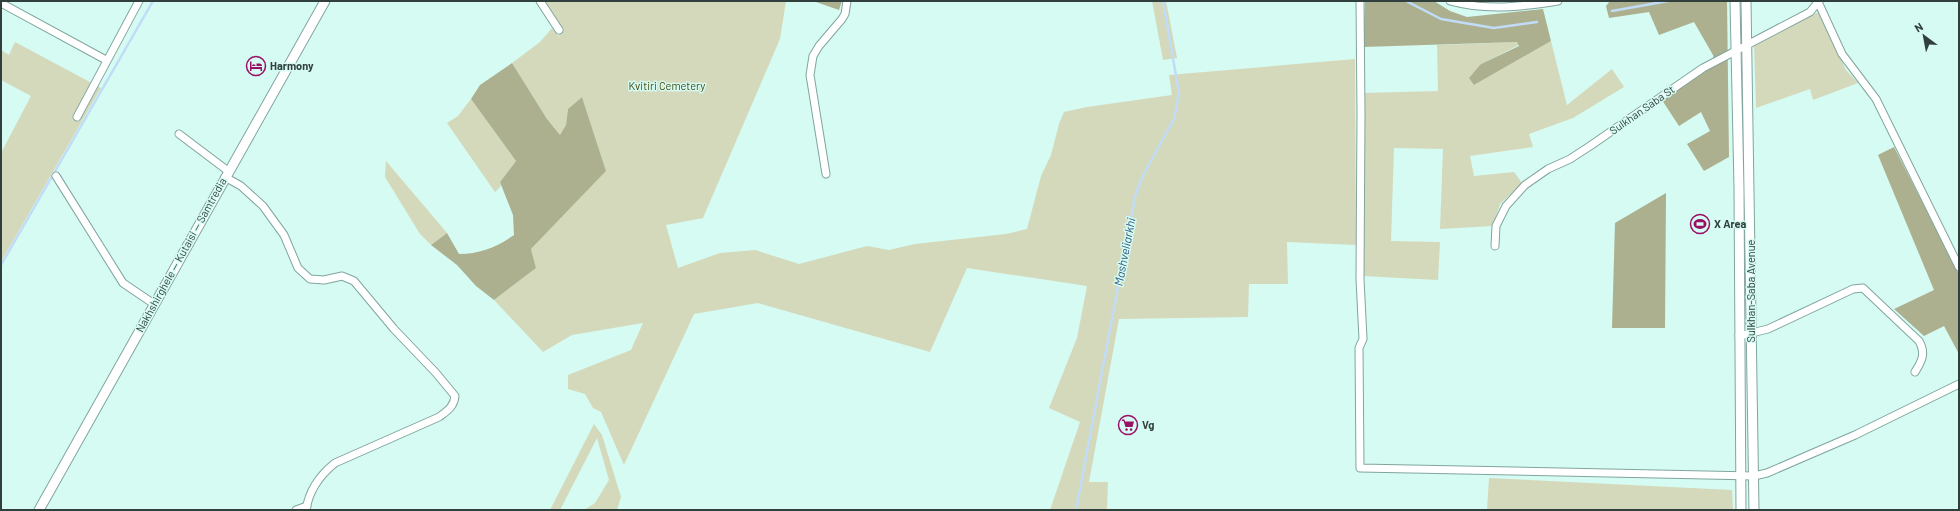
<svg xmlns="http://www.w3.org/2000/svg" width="1960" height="511" font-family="Barlow,sans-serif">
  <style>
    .green { fill: #d5d9bb }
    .forest { fill: #acb08e }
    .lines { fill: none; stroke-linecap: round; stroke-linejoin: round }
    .stream { stroke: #c0dcf7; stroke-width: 2.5 }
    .minor-casing { stroke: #81a59e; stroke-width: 9 }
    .major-casing { stroke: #81a59e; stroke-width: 11 }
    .minor { stroke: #fff; stroke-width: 7 }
    .major { stroke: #fff; stroke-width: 9 }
    .labels { text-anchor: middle; stroke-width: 3; stroke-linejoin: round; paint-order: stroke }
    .poi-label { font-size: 11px; font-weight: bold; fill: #31403d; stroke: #d5fbf3; text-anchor: start }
    .park-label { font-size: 11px; fill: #484d13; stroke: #d5fbf3 }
    .street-label { font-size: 11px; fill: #31403d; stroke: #d5fbf3 }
    .water-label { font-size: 12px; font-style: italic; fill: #2f577e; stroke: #d5fbf3 }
  </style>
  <rect width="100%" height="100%" fill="#d5fbf3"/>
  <!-- green -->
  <g class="green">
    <polygon points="541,1 786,1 780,39 703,218 666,225 678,268 720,253 755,250 799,264 867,246 889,250 915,244 1006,234 1027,229 1041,176 1051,155 1059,124 1064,112 1087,107 1172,95 1169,75 1355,59 1356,245 1287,242 1288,284 1249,284 1248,317 1119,319 1089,482 1108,482 1107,510 1050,510 1080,422 1049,408 1077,338 1087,286 967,268 930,352 758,303 694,314 624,465 601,412 593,408 585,394 568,389 568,375 631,350 643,323 572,335 543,352 494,300 536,268 531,249 606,171 582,97 568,109 566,125 560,135 547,119 512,63 540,42 552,28 560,38"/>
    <polygon points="1152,1 1166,1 1177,58 1163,60"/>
    <polygon points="1818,12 1846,70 1858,83 1813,100 1810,89 1756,108 1754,44"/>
    <polygon points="1551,41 1567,105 1612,69 1624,87 1573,118 1529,134 1533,147 1470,156 1474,176 1514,172 1522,183 1500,204 1493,226 1440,229 1443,149 1394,148 1391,241 1440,242 1438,280 1363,276 1363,93 1438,91 1437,45 1517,42 1519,45 1481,64 1474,85"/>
    <polygon points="15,42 101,88 1,262 1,153 31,96 1,80 1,50 9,55"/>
    <polygon points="471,99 516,161 500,182 501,186 495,192 447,123 458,116"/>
    <polygon points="386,161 447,233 431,245 420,234 385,177"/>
    <polygon points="594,424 602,435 621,497 617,510 584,510 595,503 609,480 597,438 560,510 550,510"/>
    <polygon points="1489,478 1732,490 1733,510 1487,510"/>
  </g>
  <!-- forest -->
  <g class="forest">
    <polygon points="813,1 842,1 839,10"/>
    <polygon points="1365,1 1434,1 1450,11 1467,17 1543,9 1551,41 1474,85 1469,78 1481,64 1519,46 1517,42 1363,47"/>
    <polygon points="1610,1 1727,1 1729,157 1704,171 1687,144 1710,131 1701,112 1679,126 1662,100 1700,74 1715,66 1713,55 1694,22 1659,35 1649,12 1609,18 1606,6"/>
    <path d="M 512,63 L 547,119 L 560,135 L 566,125 L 568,109 L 582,97 L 606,171 L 531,249 L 536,268 L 494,300 L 476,286 L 457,265 L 431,245 L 447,233 L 459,254 C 480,254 497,247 514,235 L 513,215 L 500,182 L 516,161 L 471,99 L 480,85 Z"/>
    <polygon points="1894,147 1959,274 1959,354 1944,326 1924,336 1894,309 1934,290 1878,155"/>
    <polygon points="1666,193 1665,328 1612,328 1615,223"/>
  </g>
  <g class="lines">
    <!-- stream -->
    <g class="stream">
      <polyline points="1406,1 1441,19 1494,28 1537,22"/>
      <polyline points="1612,11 1668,1"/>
      <polyline points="1,265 153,1"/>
      <polyline points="1076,510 1135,197 1142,177 1174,119 1179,93 1163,1"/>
    </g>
    <!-- minor casing -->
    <g class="minor-casing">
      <g id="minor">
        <polyline points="540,1 559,30"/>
        <polyline points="1360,1 1361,114 1360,279 1363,339 1359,348 1360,468 1754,476 1767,473 1855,435 1959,384"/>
        <path d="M 1450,1 C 1486,11 1521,7 1558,1"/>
        <polyline points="1,3 106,60"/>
        <polyline points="1819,4 1842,54 1876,99 1959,267"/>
        <polyline points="77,117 139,1"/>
        <polyline points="179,134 228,171"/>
        <polyline points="826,174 810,75 813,56 819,46 842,19 845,14 847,1"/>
        <polyline points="56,176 123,283 154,304"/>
        <path d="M 225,177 L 241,186 L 263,206 L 284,235 L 298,268 L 310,279 L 324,280 L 342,276 L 354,281 L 394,329 L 436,373 L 455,396 C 454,407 447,411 439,417 L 335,463 C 320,475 309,490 306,510"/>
        <polyline points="1495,246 1496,226 1506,206 1525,185 1548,169 1570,159 1590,146 1703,68 1810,12 1819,1"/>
        <path d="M 1739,336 L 1768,329 L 1853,289 L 1863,288 L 1919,341 C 1926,353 1922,361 1915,372"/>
        <polyline points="296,510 307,506"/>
      </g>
    </g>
    <!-- major casing -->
    <g class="major-casing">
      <g id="major">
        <polyline points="1735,1 1739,188 1741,510"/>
        <polyline points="1746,1 1754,510"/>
        <polyline points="39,510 325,1"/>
      </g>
    </g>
    <!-- minor -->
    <use href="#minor" class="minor"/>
    <!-- major -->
    <use href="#major" class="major"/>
  </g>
  <!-- icons -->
  <defs>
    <g id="hotel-ring" transform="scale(1)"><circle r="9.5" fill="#d5fbf3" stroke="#991064" stroke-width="1.5"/><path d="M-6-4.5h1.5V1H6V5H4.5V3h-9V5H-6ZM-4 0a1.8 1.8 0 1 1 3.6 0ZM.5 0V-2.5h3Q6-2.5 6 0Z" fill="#991064"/></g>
    <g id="stadium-ring" transform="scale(1)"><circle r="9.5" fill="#d5fbf3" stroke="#991064" stroke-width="1.5"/><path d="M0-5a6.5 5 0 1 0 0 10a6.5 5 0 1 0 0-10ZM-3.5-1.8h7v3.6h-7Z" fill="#991064"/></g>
    <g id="supermarket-ring" transform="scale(1)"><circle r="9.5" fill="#d5fbf3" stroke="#991064" stroke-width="1.5"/><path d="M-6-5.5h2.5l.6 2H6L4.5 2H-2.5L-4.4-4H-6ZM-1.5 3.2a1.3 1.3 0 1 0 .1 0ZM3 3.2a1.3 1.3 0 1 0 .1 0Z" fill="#991064"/></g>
  </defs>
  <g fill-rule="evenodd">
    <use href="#hotel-ring" x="256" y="66"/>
    <use href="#stadium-ring" x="1700" y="224"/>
    <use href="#supermarket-ring" x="1128" y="425"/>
  </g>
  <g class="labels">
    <!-- poi labels -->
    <g class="poi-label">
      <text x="270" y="70">Harmony</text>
      <text x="1714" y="228">X Area</text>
      <text x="1142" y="429">Vg</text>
    </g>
    <!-- park labels -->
    <g class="park-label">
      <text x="667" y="90">Kvitiri Cemetery</text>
    </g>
    <!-- street labels -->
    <g class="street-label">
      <text transform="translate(1642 110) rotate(-35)" y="4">Sulkhan Saba St</text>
      <text transform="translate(181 255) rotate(-61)" y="4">Nakhshirghele — Kutaisi — Samtredia</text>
      <text transform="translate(1751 291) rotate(-90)" y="4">Sulkhan-Saba Avenue</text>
    </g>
    <!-- water labels -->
    <g class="water-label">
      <text transform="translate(1125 252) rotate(-79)" y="4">Mashveliarkhi</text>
    </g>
  </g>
  <!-- border -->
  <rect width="1960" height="511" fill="none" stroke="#31403d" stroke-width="4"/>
  <!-- north arrow -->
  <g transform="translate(1924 36) rotate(328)" stroke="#d5fbf3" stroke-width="3" paint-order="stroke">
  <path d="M0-3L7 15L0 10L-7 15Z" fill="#31403d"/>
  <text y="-6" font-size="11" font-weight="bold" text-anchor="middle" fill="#31403d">N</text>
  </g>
</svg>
